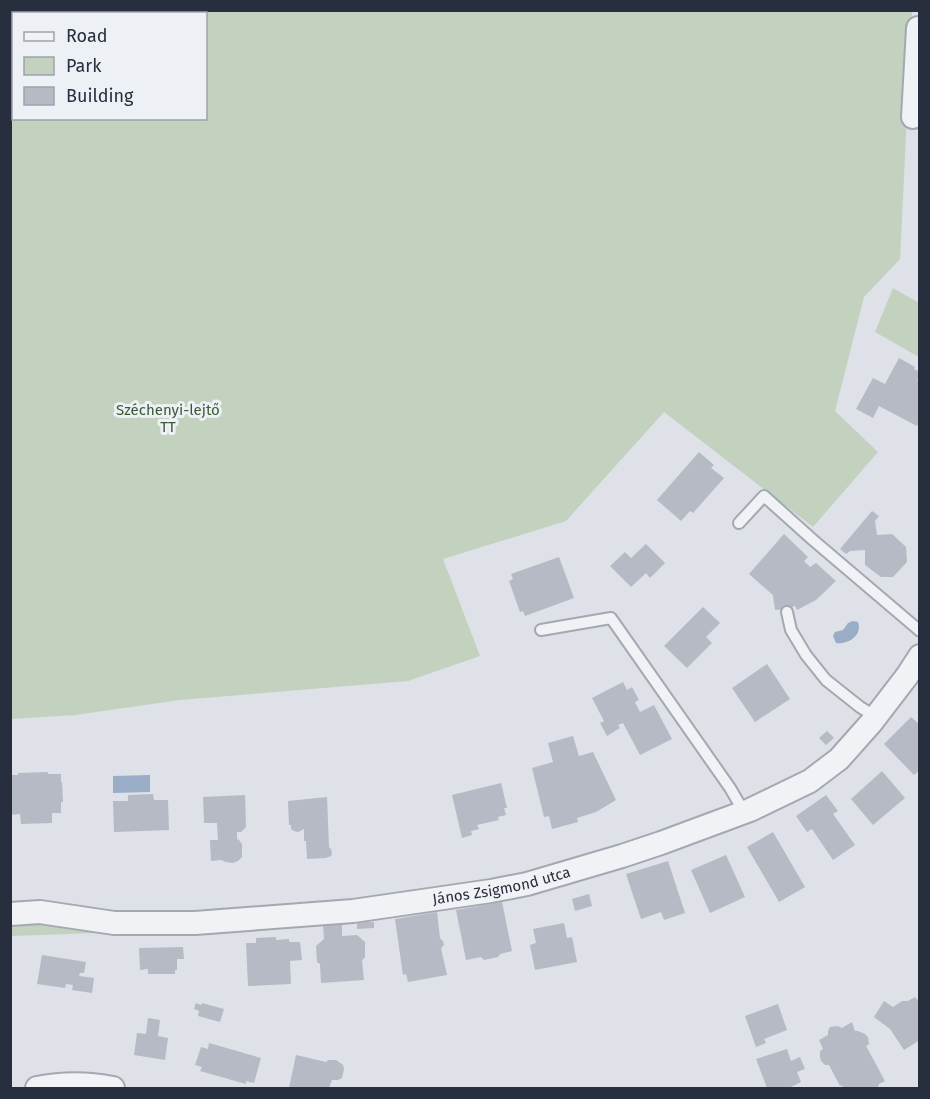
<svg xmlns="http://www.w3.org/2000/svg" width="930" height="1099" font-family="'Fira Sans',sans-serif">
  <style>
    .green { fill: #c3d1bf; fill-rule: evenodd }
    .water { fill: #99adc7 }
    .building { fill: #b5bac4 }
    .lines { fill: none; stroke-linecap: round; stroke-linejoin: round }
    .service-casing { stroke: #a3a8b1; stroke-width: 14 }
    .minor-casing { stroke: #a3a8b1; stroke-width: 26 }
    .service { stroke: #f0f2f6; stroke-width: 10 }
    .minor { stroke: #f0f2f6; stroke-width: 22 }
    .labels { text-anchor: middle; stroke-width: 6; stroke-linejoin: round; paint-order: stroke }
    .park-label { font-size: 15px; fill: #3a5935; stroke: #edf0f5 }
    .street-label { font-size: 15px; fill: #272e3d; stroke: #edf0f5 }
  </style>
  <rect width="100%" height="100%" fill="#dee1e7"/>
  <!-- green -->
  <g class="green">
    <path d="M 11,11 L 912,11 L 900,259 L 864,297 L 835,411 L 878,452 L 813,527 L 664,412 L 566,521 L 443,559 L 480,656 L 408,681 L 180,700 L 75,715 L 11,719 ZM 14,14 L 206,14 L 206,118 L 14,118 Z"/>
    <polygon points="893,288 919,303 919,357 875,332"/>
    <polygon points="11,917 123,932 11,936"/>
  </g>
  <!-- water -->
  <g class="water">
    <path d="M 853,621 L 858,622 C 863,635 848,645 836,643 L 833,636 L 835,632 L 843,630 L 848,623 Z"/>
    <polygon points="150,775 150,792 113,793 113,776"/>
  </g>
  <!-- building -->
  <g class="building">
    <polygon points="899,358 915,367 914,369 920,372 920,376 917,381 920,382 920,420 917,426 879,406 873,418 856,409 873,378 885,384"/>
    <polygon points="699,452 714,465 711,468 724,478 693,513 690,511 681,521 657,500"/>
    <polygon points="872,511 879,516 875,521 877,535 892,534 906,547 907,562 893,577 881,577 865,565 865,550 850,551 846,554 840,549"/>
    <polygon points="784,534 808,557 804,561 810,567 816,563 836,581 816,600 797,610 795,606 787,609 775,610 773,595 749,574"/>
    <polygon points="646,544 665,563 650,578 646,573 631,587 610,566 625,552 631,558"/>
    <polygon points="559,557 574,598 525,616 523,611 520,612 509,581 513,579 511,574"/>
    <polygon points="703,607 720,623 706,637 712,643 687,668 664,646"/>
    <polygon points="767,664 790,699 755,722 732,688"/>
    <polygon points="623,682 627,690 632,687 639,700 635,702 640,712 654,705 672,739 640,755 623,723 618,725 620,728 607,736 600,723 604,721 592,698"/>
    <polygon points="911,717 920,725 920,770 914,775 884,744"/>
    <polygon points="827,731 834,738 826,745 819,738"/>
    <polygon points="573,736 579,756 593,752 616,800 596,812 577,818 578,822 552,829 549,816 544,817 532,768 553,762 548,743"/>
    <polygon points="882,771 905,798 873,825 851,799"/>
    <polygon points="48,772 48,774 61,774 61,782 62,782 63,802 61,802 61,813 52,813 52,823 21,824 20,814 10,815 10,775 18,775 18,773"/>
    <polygon points="501,783 507,808 504,808 506,815 498,817 499,820 477,825 479,829 471,831 472,835 462,838 452,795"/>
    <polygon points="153,794 154,800 168,800 169,830 114,832 113,801 128,801 128,795"/>
    <polygon points="245,795 246,827 241,832 237,832 237,839 239,840 242,844 242,857 238,861 233,863 226,862 221,860 211,861 210,840 218,840 217,823 204,823 203,797"/>
    <polygon points="826,795 838,811 833,814 855,845 833,860 812,829 807,832 796,816"/>
    <polygon points="327,797 329,847 331,849 332,853 331,856 326,858 307,859 306,841 304,841 304,829 298,832 294,831 291,829 291,825 289,825 288,801"/>
    <polygon points="773,832 805,887 779,902 747,847"/>
    <polygon points="726,855 745,897 710,913 691,870"/>
    <polygon points="668,861 685,913 664,920 661,912 641,919 626,874"/>
    <polygon points="589,894 592,906 575,911 572,899"/>
    <polygon points="502,902 512,951 500,954 498,957 484,960 481,957 466,960 456,910"/>
    <polygon points="437,912 440,938 443,941 444,945 441,948 447,975 408,982 406,974 403,975 395,919"/>
    <polygon points="357,922 374,922 374,928 357,929"/>
    <polygon points="564,923 567,938 572,937 577,962 535,970 530,945 536,943 533,929"/>
    <polygon points="342,924 342,936 357,935 365,942 365,957 362,961 364,980 321,983 320,964 317,962 316,946 324,939 323,925"/>
    <polygon points="276,937 276,940 289,939 289,942 300,942 302,960 290,961 291,984 248,986 246,943 256,943 256,938"/>
    <polygon points="183,947 184,959 177,959 177,970 175,970 175,974 148,974 148,969 140,970 139,948"/>
    <polygon points="42,955 86,962 84,973 80,973 79,976 94,978 92,993 72,990 73,985 66,984 65,988 37,984"/>
    <polygon points="915,997 920,1003 920,1040 904,1050 890,1029 874,1017 884,1001 893,1007 902,1001 908,1001"/>
    <polygon points="196,1003 201,1005 202,1003 224,1009 220,1022 198,1016 199,1011 194,1009"/>
    <polygon points="778,1004 787,1030 764,1039 766,1043 756,1047 745,1016"/>
    <polygon points="148,1018 160,1020 158,1036 168,1038 165,1060 134,1055 137,1033 146,1034"/>
    <polygon points="852,1022 855,1031 858,1031 865,1034 868,1037 869,1044 866,1046 885,1081 879,1084 878,1088 843,1088 842,1085 840,1086 829,1065 825,1065 821,1061 820,1057 820,1051 823,1049 819,1040 828,1035 828,1031 830,1027 838,1026 842,1028"/>
    <polygon points="209,1043 261,1058 254,1083 246,1081 246,1084 200,1071 202,1067 195,1065 201,1047 208,1049"/>
    <polygon points="787,1049 791,1061 800,1057 805,1069 797,1072 801,1082 791,1087 790,1088 767,1088 756,1059"/>
    <polygon points="296,1055 326,1062 328,1060 336,1060 343,1065 344,1069 342,1078 338,1080 332,1080 329,1088 289,1088"/>
  </g>
  <g class="lines">
    <!-- service casing -->
    <g class="service-casing">
      <g id="service">
        <polyline points="739,523 764,496 813,540 920,631"/>
        <polyline points="787,612 791,630 806,655 826,680 860,707 876,717"/>
        <polyline points="541,630 611,618 730,788 744,812"/>
      </g>
    </g>
    <!-- minor casing -->
    <g class="minor-casing">
      <g id="minor">
        <polyline points="913,117 918,28 920,28"/>
        <path id="s1" d="M 10,914 L 40,912 L 114,923 L 195,923 L 353,911 L 491,891 L 527,884 L 622,856 L 661,843 L 750,810 L 810,781 L 839,759 L 871,723 L 907,676 L 920,656"/>
        <path d="M 37,1088 C 63,1083 87,1083 113,1088"/>
      </g>
    </g>
    <!-- service -->
    <use href="#service" class="service"/>
    <!-- minor -->
    <use href="#minor" class="minor"/>
  </g>
  <g class="labels">
    <!-- park labels -->
    <g class="park-label">
      <text x="168" y="415">Széchenyi-lejtő<tspan x="168" dy="17">TT</tspan></text>
    </g>
    <!-- street labels -->
    <g class="street-label">
      <text dy="5" stroke="none"><textPath href="#s1" startOffset="495">János Zsigmond utca</textPath></text>
    </g>
  </g>
  <!-- border -->
  <rect width="930" height="1099" fill="none" stroke="#272e3d" stroke-width="24"/>
  <!-- legend -->
  <rect x="12" y="12" width="195" height="108" fill="#edf0f5" stroke="#9ea2ab" stroke-width="1.5"/>
  <rect x="24" y="32" width="30" height="9" fill="#f0f2f6" stroke="#9ea2ab" stroke-width="1.5"/>
  <text x="66" y="42" font-size="18" fill="#272e3d">Road</text>
  <rect x="24" y="57" width="30" height="18" fill="#c3d1bf" stroke="#9ea2ab" stroke-width="1.5"/>
  <text x="66" y="72" font-size="18" fill="#272e3d">Park</text>
  <rect x="24" y="87" width="30" height="18" fill="#b5bac4" stroke="#9ea2ab" stroke-width="1.5"/>
  <text x="66" y="102" font-size="18" fill="#272e3d">Building</text>
</svg>
